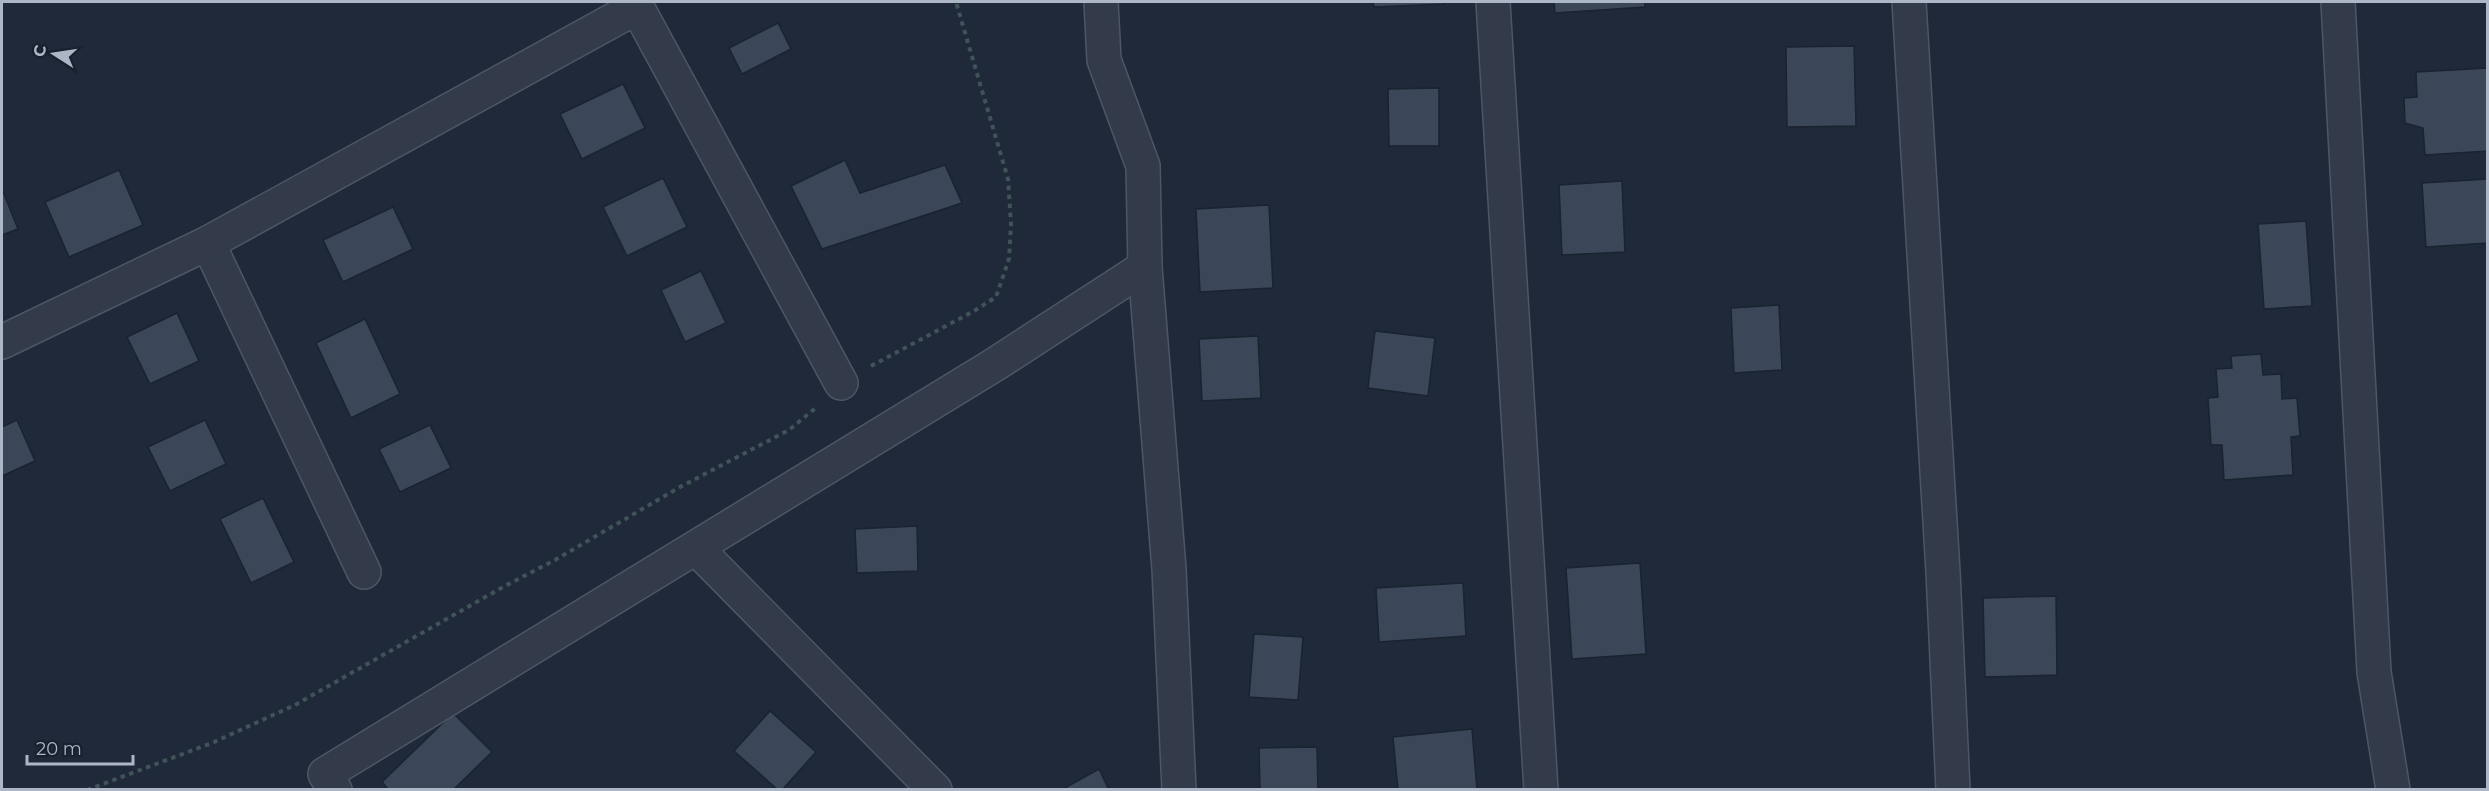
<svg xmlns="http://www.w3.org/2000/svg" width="2489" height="791" font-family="Montserrat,sans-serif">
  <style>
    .building { fill: #3b4759; stroke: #1b2230; stroke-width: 1.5 }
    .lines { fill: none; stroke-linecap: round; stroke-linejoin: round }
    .minor-casing { stroke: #4d5664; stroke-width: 36 }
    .path { stroke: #3f5358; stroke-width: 4; stroke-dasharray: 4.5 4.5; stroke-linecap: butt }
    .minor { stroke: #333b4a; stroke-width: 33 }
  </style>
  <rect width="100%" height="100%" fill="#1f2939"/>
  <!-- building -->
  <g class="building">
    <polygon points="1373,2 1444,2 1444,4 1374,7"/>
    <polygon points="1554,2 1645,2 1645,7 1555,13"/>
    <polygon points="778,23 791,49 742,74 729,48"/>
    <polygon points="1854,46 1856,126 1787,127 1786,47"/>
    <polygon points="2488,68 2488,151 2425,155 2423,128 2405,123 2404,98 2417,97 2416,72"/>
    <polygon points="623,84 645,128 582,159 560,114"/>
    <polygon points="1439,88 1439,146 1389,146 1388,89"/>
    <polygon points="845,160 860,193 945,165 962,203 822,249 791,186"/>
    <polygon points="119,170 143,225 69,257 45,202"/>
    <polygon points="663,178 687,227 627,256 603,207"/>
    <polygon points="2488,179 2488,243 2426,247 2422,183"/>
    <polygon points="1622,181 1625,252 1562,255 1559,185"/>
    <polygon points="2,189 18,229 2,235"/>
    <polygon points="1269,205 1273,288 1200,292 1196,209"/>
    <polygon points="393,207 413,249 343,282 323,240"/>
    <polygon points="2306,221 2312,306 2264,309 2258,224"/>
    <polygon points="701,271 726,323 685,342 661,290"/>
    <polygon points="1779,305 1782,370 1734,373 1731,308"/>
    <polygon points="177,313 199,361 150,384 127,337"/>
    <polygon points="365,319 400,394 351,418 316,343"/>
    <polygon points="1375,331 1435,338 1428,396 1368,388"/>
    <polygon points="1258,336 1261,398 1202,401 1199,339"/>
    <polygon points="2261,354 2263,375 2281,374 2282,399 2297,398 2300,436 2291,437 2293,475 2224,480 2222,445 2211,445 2208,398 2218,397 2216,369 2232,368 2231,356"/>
    <polygon points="17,420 35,461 2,476 2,427"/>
    <polygon points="205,420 226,464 170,491 148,447"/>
    <polygon points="430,425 451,468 400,492 379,449"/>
    <polygon points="263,498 294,562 251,583 220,519"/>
    <polygon points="917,526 918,571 857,573 855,529"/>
    <polygon points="1640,563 1646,654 1572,659 1566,568"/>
    <polygon points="1463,583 1466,636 1379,642 1376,588"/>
    <polygon points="2056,596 2057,675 1985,677 1983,598"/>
    <polygon points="1254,634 1303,637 1298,700 1249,697"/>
    <polygon points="770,711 816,752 782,790 778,790 734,751"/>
    <polygon points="453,713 492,752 453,790 389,790 382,782"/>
    <polygon points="1472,729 1477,790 1398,790 1393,737"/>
    <polygon points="1317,747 1318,790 1260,790 1259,748"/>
    <polygon points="1099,769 1109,790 1061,790"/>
  </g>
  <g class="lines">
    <!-- minor casing -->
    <g class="minor-casing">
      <g id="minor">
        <polyline points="1101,2 1104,60 1143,166 1145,267 1169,569 1179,790"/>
        <polyline points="1493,2 1541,790"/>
        <polyline points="1909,2 1943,572 1953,790"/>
        <polyline points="2338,2 2374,672 2393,790"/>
        <polyline points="208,243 364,572"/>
        <polyline points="2,342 208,243 637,7 841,383"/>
        <polyline points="696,548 935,790"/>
        <polyline points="335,790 325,774 994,365 1145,267"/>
      </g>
    </g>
    <!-- path -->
    <g class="path">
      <polyline points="871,366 974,311 996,297 1009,259 1011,224 1008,179 956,2"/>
      <polyline points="87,790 212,743 295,705 503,587 555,560 680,487 789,430 818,406"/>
    </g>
    <!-- minor -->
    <use href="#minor" class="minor"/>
  </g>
  <!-- border -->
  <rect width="2489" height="791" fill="none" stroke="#adb6c6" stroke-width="6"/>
  <!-- north arrow -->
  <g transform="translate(54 54) rotate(282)" stroke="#19202e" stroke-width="4.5" paint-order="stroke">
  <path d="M0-4.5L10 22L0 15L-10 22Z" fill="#adb6c6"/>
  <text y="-9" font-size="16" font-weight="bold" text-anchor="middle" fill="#adb6c6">С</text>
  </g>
  <!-- scale -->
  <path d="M27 755v9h106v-9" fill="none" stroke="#adb6c6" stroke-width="3"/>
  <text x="36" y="755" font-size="18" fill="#adb6c6" stroke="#19202e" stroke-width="4.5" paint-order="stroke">20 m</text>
</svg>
